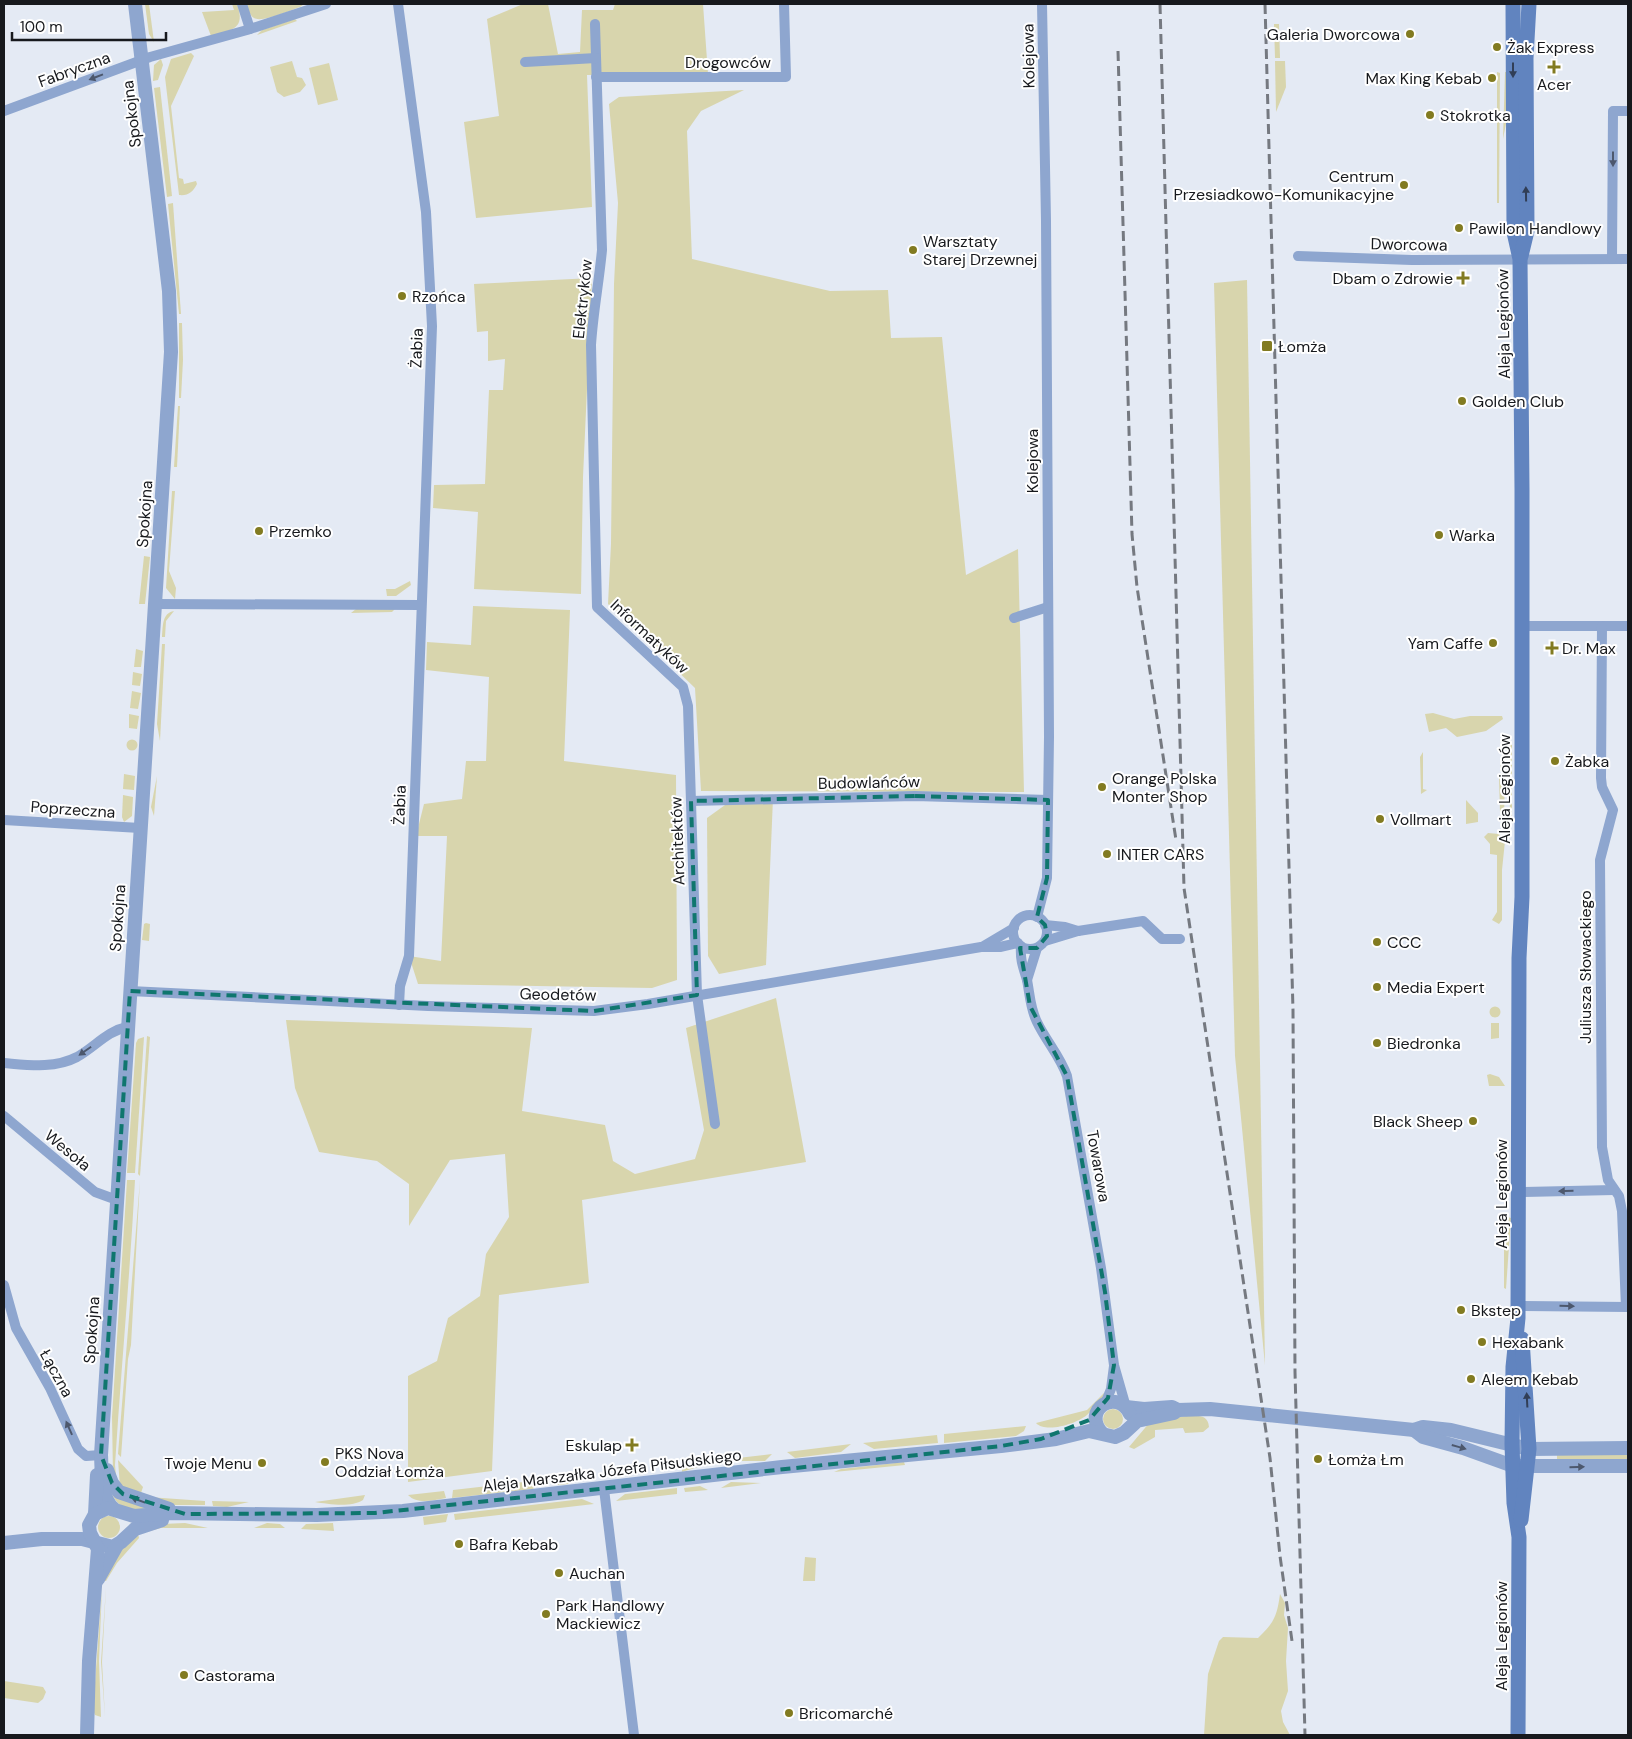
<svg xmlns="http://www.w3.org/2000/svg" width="1632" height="1739" font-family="'DM Sans',sans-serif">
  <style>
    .green { fill: #d8d5ad }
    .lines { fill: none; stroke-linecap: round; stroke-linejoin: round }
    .minor { stroke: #8ea6cf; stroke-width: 10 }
    .tertiary { stroke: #8ea6cf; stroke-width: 14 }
    .secondary { stroke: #6184bf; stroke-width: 15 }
    .rail { stroke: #757980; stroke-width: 3; stroke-dasharray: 10 5; stroke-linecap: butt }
    .oneway { fill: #313e56 }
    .oneway2 { fill: #4d586d }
    .marked { fill: none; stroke: #0f766e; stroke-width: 4; stroke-dasharray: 10 6; stroke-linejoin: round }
    .poi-dot { fill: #827b21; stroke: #fff; stroke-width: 2 }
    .labels { text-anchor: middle; stroke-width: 4; stroke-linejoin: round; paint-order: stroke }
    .poi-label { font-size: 16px; fill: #17191d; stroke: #fff; text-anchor: start }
    .street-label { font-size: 16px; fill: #17191d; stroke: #fff }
  </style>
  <rect width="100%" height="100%" fill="#e4eaf4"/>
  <!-- green -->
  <g class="green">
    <polygon points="145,4 149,4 154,42 149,34"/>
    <path d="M 232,4 L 237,4 C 246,30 232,29 211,36 L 202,12 L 234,10 Z"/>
    <path d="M 247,4 L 304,4 L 300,7 C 291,10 262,23 254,18 C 249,15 248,8 247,4 Z"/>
    <polygon points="523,4 548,4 558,54 580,52 582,10 613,10 615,4 703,4 708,74 587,75 592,207 476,218 464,122 499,116 487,19"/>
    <polygon points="295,19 297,21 257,35 262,30"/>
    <polygon points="1274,24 1279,24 1280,58 1275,58"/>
    <path d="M 191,53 L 194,56 L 171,106 L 179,178 L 183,179 L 184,184 L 196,181 L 197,184 C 193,192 188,196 179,195 L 165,77 L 171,59 Z"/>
    <polygon points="161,59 163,65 158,80 153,81 154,65"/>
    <polygon points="292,61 297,77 302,78 306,85 300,92 284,97 277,92 270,67"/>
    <polygon points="1275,61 1285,61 1286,87 1276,112"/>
    <polygon points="329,63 338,100 318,105 309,68"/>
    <polygon points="1497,72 1500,73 1499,203 1497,203"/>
    <polygon points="1505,72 1507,72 1508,113 1503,139"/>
    <polygon points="160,87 172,196 167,197 154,88"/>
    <polygon points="744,90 701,111 687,131 692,259 830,291 888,290 891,338 942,337 966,575 1018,549 1024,792 701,791 695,688 608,604 611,544 614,284 618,203 609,104 619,97"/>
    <polygon points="173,203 181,314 179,314 168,204"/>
    <polygon points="592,278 583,477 581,594 474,589 478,512 433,508 434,485 485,484 489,390 503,390 505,359 488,361 488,331 477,332 474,284"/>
    <polygon points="1247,280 1265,1365 1235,1056 1214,283"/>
    <polygon points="179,323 182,323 183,360 181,398 179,398"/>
    <polygon points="178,406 180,406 177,467 174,467"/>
    <polygon points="172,491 175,491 169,571 176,588 175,599 166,588"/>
    <polygon points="144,556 150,557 145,604 139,604"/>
    <polygon points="410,581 411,585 396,596 387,596 386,589 395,589"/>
    <polygon points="473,606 570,610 564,761 676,775 677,980 652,988 418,984 409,956 441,961 447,836 416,836 424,804 462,799 466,761 486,761 489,677 426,670 427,642 471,645"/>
    <polygon points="356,609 395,609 392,612 351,613"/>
    <path d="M 174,611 L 166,621 L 165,637 L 162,637 C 163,626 162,613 174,611 Z"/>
    <polygon points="162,644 165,644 160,741 157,724"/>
    <polygon points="136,649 143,651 141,667 134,667"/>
    <polygon points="133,672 142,674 140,686 132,685"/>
    <polygon points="132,691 141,693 138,709 130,708"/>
    <polygon points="1433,713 1454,719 1470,716 1502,716 1503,719 1486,731 1457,737 1446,728 1429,732 1425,714"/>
    <polygon points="129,714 139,716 137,729 129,728"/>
    <circle cx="132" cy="745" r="5.5"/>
    <polygon points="1504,742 1504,770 1500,771"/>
    <polygon points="1509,742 1512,745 1512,815 1510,820"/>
    <polygon points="1423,752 1423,789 1427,790 1421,794 1420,757"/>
    <polygon points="124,774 135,776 134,790 123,789"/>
    <polygon points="157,776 154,816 151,807"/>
    <polygon points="1499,776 1505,776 1504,819 1500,813"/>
    <polygon points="123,795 133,797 132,816 124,822 122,817"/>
    <polygon points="773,798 766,965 719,974 708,956 707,818 732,800"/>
    <polygon points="1466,800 1478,813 1478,822 1466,824"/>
    <polygon points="1488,833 1499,834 1505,841 1502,870 1502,920 1499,924 1492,920 1497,912 1497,855 1490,854 1490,844 1484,837"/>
    <polygon points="146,923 150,924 149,941 142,940 144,924"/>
    <polygon points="776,998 806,1162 582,1200 589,1283 499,1295 492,1471 408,1482 408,1376 437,1361 448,1318 480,1296 486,1254 509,1217 505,1154 450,1160 409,1226 409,1184 377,1161 319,1152 295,1088 286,1020 532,1028 522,1111 605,1125 613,1161 635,1174 695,1159 704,1130 686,1028"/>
    <circle cx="1495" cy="1012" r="5.5"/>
    <polygon points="1491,1023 1499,1023 1499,1038 1491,1039"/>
    <polygon points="147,1036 150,1037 140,1176 138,1174"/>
    <polygon points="144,1037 135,1173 127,1173 136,1043 138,1039"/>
    <polygon points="1490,1074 1499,1077 1505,1086 1489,1086 1487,1075"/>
    <path d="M 127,1180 L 135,1180 C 130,1275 121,1370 115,1465 L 116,1476 L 113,1475 L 112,1417 Z"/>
    <polygon points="140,1180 131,1345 128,1359 121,1457 118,1454"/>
    <polygon points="1508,1217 1511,1218 1506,1289 1504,1288 1504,1222"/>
    <path d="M 1104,1393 L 1106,1393 L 1104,1396 C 1098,1402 1094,1409 1088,1414 C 1079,1423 1046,1434 1036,1423 L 1087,1410 Z"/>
    <circle cx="1113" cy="1419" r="10"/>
    <path d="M 1186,1416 C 1196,1416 1208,1413 1209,1427 L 1203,1432 L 1185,1433 L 1183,1428 L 1155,1430 L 1155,1437 L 1134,1449 L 1129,1447 L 1150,1422 Z"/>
    <polygon points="1026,1426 1024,1431 1016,1436 944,1443 944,1434"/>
    <polygon points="937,1435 938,1443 874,1449 863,1443"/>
    <polygon points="851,1444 841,1452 795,1458 787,1452"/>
    <polygon points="772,1454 765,1461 738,1461 738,1458"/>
    <polygon points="1628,1454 1628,1461 1557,1462 1557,1455"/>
    <polygon points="118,1460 143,1487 140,1496 120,1487"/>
    <polygon points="707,1462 707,1464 682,1472 682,1465"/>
    <polygon points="904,1462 905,1465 834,1472 841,1469"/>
    <polygon points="577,1476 568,1484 558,1485 552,1479"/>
    <polygon points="541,1480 533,1489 452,1498 453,1490"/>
    <polygon points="731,1482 761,1483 721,1488"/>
    <path d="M 109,1486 L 153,1511 C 129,1509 117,1512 109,1486 Z"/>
    <polygon points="700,1486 708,1490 685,1492 684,1488"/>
    <polygon points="677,1488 677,1494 616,1501 625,1494"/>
    <path d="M 444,1491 L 446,1498 C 433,1500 418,1505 408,1495 Z"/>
    <path d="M 365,1495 L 363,1500 C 351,1508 328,1504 315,1502 Z"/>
    <polygon points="148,1497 205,1501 205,1505 172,1505"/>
    <polygon points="582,1499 594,1504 455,1520 454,1514"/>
    <polygon points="212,1501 249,1502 227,1507 213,1506"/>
    <polygon points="448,1514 446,1522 424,1525 423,1517"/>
    <circle cx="109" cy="1527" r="11"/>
    <polygon points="185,1523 208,1528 161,1528 146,1532 162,1524"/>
    <polygon points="267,1523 280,1524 285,1528 254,1528"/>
    <polygon points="333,1523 334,1531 301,1529 306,1524"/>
    <polygon points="138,1533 139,1538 117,1563 106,1581 104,1581 123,1547"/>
    <polygon points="805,1557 816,1558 815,1581 803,1581"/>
    <polygon points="102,1587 99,1661 101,1717 95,1715 93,1710"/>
    <polygon points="106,1587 102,1662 105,1717 101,1662"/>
    <path d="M 1280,1594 L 1285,1603 L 1284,1615 L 1288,1628 L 1286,1661 L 1288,1691 L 1281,1711 L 1283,1722 L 1290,1735 L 1204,1735 L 1208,1674 L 1219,1641 L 1223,1637 L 1258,1638 C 1274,1623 1277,1616 1280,1594 Z"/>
    <polygon points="4,1681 43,1687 46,1692 43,1699 38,1703 4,1698"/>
  </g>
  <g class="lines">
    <!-- minor -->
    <g class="minor">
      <polyline points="242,4 250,29"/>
      <polyline points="398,4 426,212 432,326 409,956 400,986 399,1005"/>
      <path d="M 595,24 L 602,250 C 599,282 593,313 591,345 L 597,607 L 683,687 L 688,706 L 697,995 L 715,1124"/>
      <polyline points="525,62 596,58"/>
      <polyline points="596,77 786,77 784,4"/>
      <polyline points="4,111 150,57 247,30 326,4"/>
      <polyline points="1298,256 1412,260 1628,259"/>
      <polyline points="1612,259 1613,111 1628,111"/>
      <polyline points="156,604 421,605"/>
      <polyline points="1014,618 1048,607"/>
      <polyline points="1522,626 1628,626"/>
      <polyline points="1602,626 1601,778 1602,787 1613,810 1600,860 1602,1147 1608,1180 1619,1196 1622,1211 1626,1307"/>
      <polyline points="691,801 915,796 1048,800"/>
      <polyline points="4,820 140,828"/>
      <circle cx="1030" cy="932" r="17"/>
      <polyline points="1037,917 1047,878 1049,737 1046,221 1042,4"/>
      <polyline points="1045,925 1065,927 1078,931"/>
      <polyline points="1045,941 1078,931 1143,921 1162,939 1180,939"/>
      <path d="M 1021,946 C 1020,960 1023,967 1027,980 C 1030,995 1030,1008 1037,1022 C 1046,1041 1060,1056 1067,1076 L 1101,1268 L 1114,1365 L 1126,1407"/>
      <polyline points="982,947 1014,928"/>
      <polyline points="1027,980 1037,948"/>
      <polyline points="130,991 428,1006 594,1011 648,1004 981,947 1000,947 1018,943"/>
      <path d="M 4,1063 C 28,1065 54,1069 77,1057 C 95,1047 107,1031 127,1027"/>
      <polyline points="4,1116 95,1192 117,1200"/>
      <polyline points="1519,1192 1614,1190"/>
      <polyline points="4,1285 16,1328 50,1388 78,1449 86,1456 101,1455"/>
      <polyline points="1518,1306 1628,1307"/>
      <polyline points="1105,1404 1111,1389 1114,1366"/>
      <polyline points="604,1489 634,1735"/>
    </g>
    <!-- tertiary -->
    <g class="tertiary">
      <polyline points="1126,1407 1144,1409 1172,1407 1178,1410 1210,1409 1414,1430 1423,1427 1451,1430 1529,1449 1628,1448"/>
      <polyline points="1414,1430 1423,1437 1463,1448 1513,1466 1628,1466"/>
      <path d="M 1102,1433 C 1081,1410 1117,1387 1130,1414"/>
      <polyline points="107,1470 112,1483 119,1492 169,1509"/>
      <path d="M 114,1509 C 100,1498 102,1471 101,1455 L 171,352 L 169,291 L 135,4"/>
      <polyline points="95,1514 97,1475"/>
      <polyline points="4,1543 42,1539 82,1539 113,1547 121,1542 135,1529 162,1520"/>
      <polyline points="98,1579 117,1545"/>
      <polyline points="87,1735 89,1661 98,1549 90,1533 89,1525 95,1514 108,1508 134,1516 173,1513 317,1515 403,1511 782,1467 1001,1446 1056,1439 1089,1431 1115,1437 1124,1433 1137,1421 1174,1413 1178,1410"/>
    </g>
    <!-- secondary -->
    <g class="secondary">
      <polyline points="1513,4 1514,232 1520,259 1522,490 1522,897 1519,958 1518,1318 1513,1367 1512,1444 1514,1503 1519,1537 1518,1735"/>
      <polyline points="1521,256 1527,231 1526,58 1529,4"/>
      <polyline points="1521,1520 1529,1449 1522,1339"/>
    </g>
    <!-- rail -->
    <g class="rail">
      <polyline points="1160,4 1184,888 1270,1458 1280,1556 1292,1641"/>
      <polyline points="1265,4 1293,1010 1295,1372 1305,1735"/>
      <polyline points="1118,51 1132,534 1137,587 1176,840"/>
    </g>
  </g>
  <!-- one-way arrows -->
  <defs><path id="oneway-solid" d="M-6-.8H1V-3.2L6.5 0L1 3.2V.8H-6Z" transform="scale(1.25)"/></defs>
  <g class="oneway">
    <use href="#oneway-solid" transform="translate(1513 70) rotate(90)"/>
    <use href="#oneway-solid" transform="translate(1526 194) rotate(-91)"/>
    <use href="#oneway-solid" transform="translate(1527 1400) rotate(-93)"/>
  </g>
  <g class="oneway2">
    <use href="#oneway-solid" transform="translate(96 77) rotate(159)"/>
    <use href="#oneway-solid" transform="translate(1613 159) rotate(90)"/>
    <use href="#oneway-solid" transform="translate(85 1051) rotate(145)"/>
    <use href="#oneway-solid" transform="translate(1566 1191) rotate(179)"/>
    <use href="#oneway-solid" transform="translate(1567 1306) rotate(1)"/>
    <use href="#oneway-solid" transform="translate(69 1428) rotate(-114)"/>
    <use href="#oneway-solid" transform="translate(1459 1447) rotate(16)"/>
    <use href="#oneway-solid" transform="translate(1577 1467) rotate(-1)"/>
    <use href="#oneway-solid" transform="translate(138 1500) rotate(-159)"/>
  </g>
  <!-- marked area -->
  <path class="marked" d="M 915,796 L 1048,800 L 1047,878 L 1037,917 L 1045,925 L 1047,936 L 1037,948 L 1020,948 L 1030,1006 L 1067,1076 L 1105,1292 L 1114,1365 L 1108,1398 L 1089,1420 L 1041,1439 L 1001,1446 L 375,1513 L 185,1514 L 123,1494 L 112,1483 L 101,1455 L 130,991 L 594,1011 L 697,995 L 691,801 Z"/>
  <!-- markers -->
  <g class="poi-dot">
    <circle cx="1410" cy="34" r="5"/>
    <circle cx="1497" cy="47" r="5"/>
    <path d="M1551.5 59.5h5v5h5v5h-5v5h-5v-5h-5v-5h5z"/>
    <circle cx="1492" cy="78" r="5"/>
    <circle cx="1430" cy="115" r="5"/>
    <circle cx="1404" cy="185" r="5"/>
    <circle cx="1459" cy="228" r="5"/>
    <circle cx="913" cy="250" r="5"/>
    <path d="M1460.5 270.5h5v5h5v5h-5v5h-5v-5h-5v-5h5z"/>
    <circle cx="402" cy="296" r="5"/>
    <rect x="1261" y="340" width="12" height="12" rx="2.5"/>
    <circle cx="1462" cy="401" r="5"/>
    <circle cx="259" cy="531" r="5"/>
    <circle cx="1439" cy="535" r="5"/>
    <circle cx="1493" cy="643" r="5"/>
    <path d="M1549.5 640.5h5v5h5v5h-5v5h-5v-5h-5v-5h5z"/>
    <circle cx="1555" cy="761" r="5"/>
    <circle cx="1102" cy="787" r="5"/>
    <circle cx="1380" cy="819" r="5"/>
    <circle cx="1107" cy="854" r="5"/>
    <circle cx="1377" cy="942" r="5"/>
    <circle cx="1377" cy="987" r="5"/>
    <circle cx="1377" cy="1043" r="5"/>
    <circle cx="1473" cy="1121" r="5"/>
    <circle cx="1461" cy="1310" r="5"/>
    <circle cx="1482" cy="1342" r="5"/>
    <circle cx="1471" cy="1379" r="5"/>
    <path d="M629.5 1437.5h5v5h5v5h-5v5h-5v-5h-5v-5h5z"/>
    <circle cx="1318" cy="1459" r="5"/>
    <circle cx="325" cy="1462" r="5"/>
    <circle cx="262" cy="1463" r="5"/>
    <circle cx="459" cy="1544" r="5"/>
    <circle cx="559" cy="1573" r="5"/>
    <circle cx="546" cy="1614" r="5"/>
    <circle cx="184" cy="1675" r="5"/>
    <circle cx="789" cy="1713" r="5"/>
  </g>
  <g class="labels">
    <!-- poi labels -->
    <g class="poi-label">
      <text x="1400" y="40" text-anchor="end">Galeria Dworcowa</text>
      <text x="1507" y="53">Żak Express</text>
      <text x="1482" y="84" text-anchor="end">Max King Kebab</text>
      <text x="1554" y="90" text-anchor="middle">Acer</text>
      <text x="1440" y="121">Stokrotka</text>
      <text x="1394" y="182" text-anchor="end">Centrum<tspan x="1394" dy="18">Przesiadkowo-Komunikacyjne</tspan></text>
      <text x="1469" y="234">Pawilon Handlowy</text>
      <text x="923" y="247">Warsztaty<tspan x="923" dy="18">Starej Drzewnej</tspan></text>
      <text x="1453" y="284" text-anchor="end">Dbam o Zdrowie</text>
      <text x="412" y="302">Rzońca</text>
      <text x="1278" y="352">Łomża</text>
      <text x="1472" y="407">Golden Club</text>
      <text x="269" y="537">Przemko</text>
      <text x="1449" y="541">Warka</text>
      <text x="1483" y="649" text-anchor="end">Yam Caffe</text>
      <text x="1562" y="654">Dr. Max</text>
      <text x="1565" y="767">Żabka</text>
      <text x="1112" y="784">Orange Polska<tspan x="1112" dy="18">Monter Shop</tspan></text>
      <text x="1390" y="825">Vollmart</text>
      <text x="1117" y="860">INTER CARS</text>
      <text x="1387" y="948">CCC</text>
      <text x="1387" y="993">Media Expert</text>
      <text x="1387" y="1049">Biedronka</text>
      <text x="1463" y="1127" text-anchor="end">Black Sheep</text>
      <text x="1471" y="1316">Bkstep</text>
      <text x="1492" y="1348">Hexabank</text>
      <text x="1481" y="1385">Aleem Kebab</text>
      <text x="622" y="1451" text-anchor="end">Eskulap</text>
      <text x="335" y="1459">PKS Nova<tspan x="335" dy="18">Oddział Łomża</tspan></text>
      <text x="1328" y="1465">Łomża Łm</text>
      <text x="252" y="1469" text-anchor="end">Twoje Menu</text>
      <text x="469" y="1550">Bafra Kebab</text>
      <text x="569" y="1579">Auchan</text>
      <text x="556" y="1611">Park Handlowy<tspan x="556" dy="18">Mackiewicz</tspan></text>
      <text x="194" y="1681">Castorama</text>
      <text x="799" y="1719">Bricomarché</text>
    </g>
    <!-- street labels -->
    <g class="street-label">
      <text transform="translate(1028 56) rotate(-91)" y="6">Kolejowa</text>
      <text x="728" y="68">Drogowców</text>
      <text transform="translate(74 69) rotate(-20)" y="6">Fabryczna</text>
      <text transform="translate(131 114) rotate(-97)" y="6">Spokojna</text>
      <text transform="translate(1409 244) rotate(1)" y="6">Dworcowa</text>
      <text transform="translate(582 299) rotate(-84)" y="6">Elektryków</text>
      <text transform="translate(1503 324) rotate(-91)" y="6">Aleja Legionów</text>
      <text transform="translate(416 348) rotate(-88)" y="6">Żabia</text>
      <text transform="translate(1032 461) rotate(-90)" y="6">Kolejowa</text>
      <text transform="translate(144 514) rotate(-86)" y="6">Spokojna</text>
      <text transform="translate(650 636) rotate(43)" y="6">Informatyków</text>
      <text transform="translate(869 782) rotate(-1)" y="6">Budowlańców</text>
      <text transform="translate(1504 789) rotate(-90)" y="6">Aleja Legionów</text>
      <text transform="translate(399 805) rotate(-88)" y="6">Żabia</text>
      <text transform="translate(73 809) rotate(4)" y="6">Poprzeczna</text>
      <text transform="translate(677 841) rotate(-92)" y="6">Architektów</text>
      <text transform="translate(117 918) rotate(-86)" y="6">Spokojna</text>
      <text transform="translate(1585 967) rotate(-90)" y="6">Juliusza Słowackiego</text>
      <text transform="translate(558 994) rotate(1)" y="6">Geodetów</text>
      <text transform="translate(68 1150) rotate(40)" y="6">Wesoła</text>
      <text transform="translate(1099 1166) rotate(80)" y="6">Towarowa</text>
      <text transform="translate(1501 1194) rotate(-90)" y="6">Aleja Legionów</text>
      <text transform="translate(91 1330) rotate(-86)" y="6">Spokojna</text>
      <text transform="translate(57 1373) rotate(61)" y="6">Łączna</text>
      <text transform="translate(612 1470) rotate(-7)" y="6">Aleja Marszałka Józefa Piłsudskiego</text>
      <text transform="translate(1501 1636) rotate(-90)" y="6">Aleja Legionów</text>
    </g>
  </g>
  <!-- border -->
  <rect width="1632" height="1739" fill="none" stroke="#17191d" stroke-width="10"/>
  <!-- scale -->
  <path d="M12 32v8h154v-8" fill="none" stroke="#17191d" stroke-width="2.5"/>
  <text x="20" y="32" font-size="15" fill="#17191d" stroke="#ffffff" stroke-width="4" paint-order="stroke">100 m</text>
</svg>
